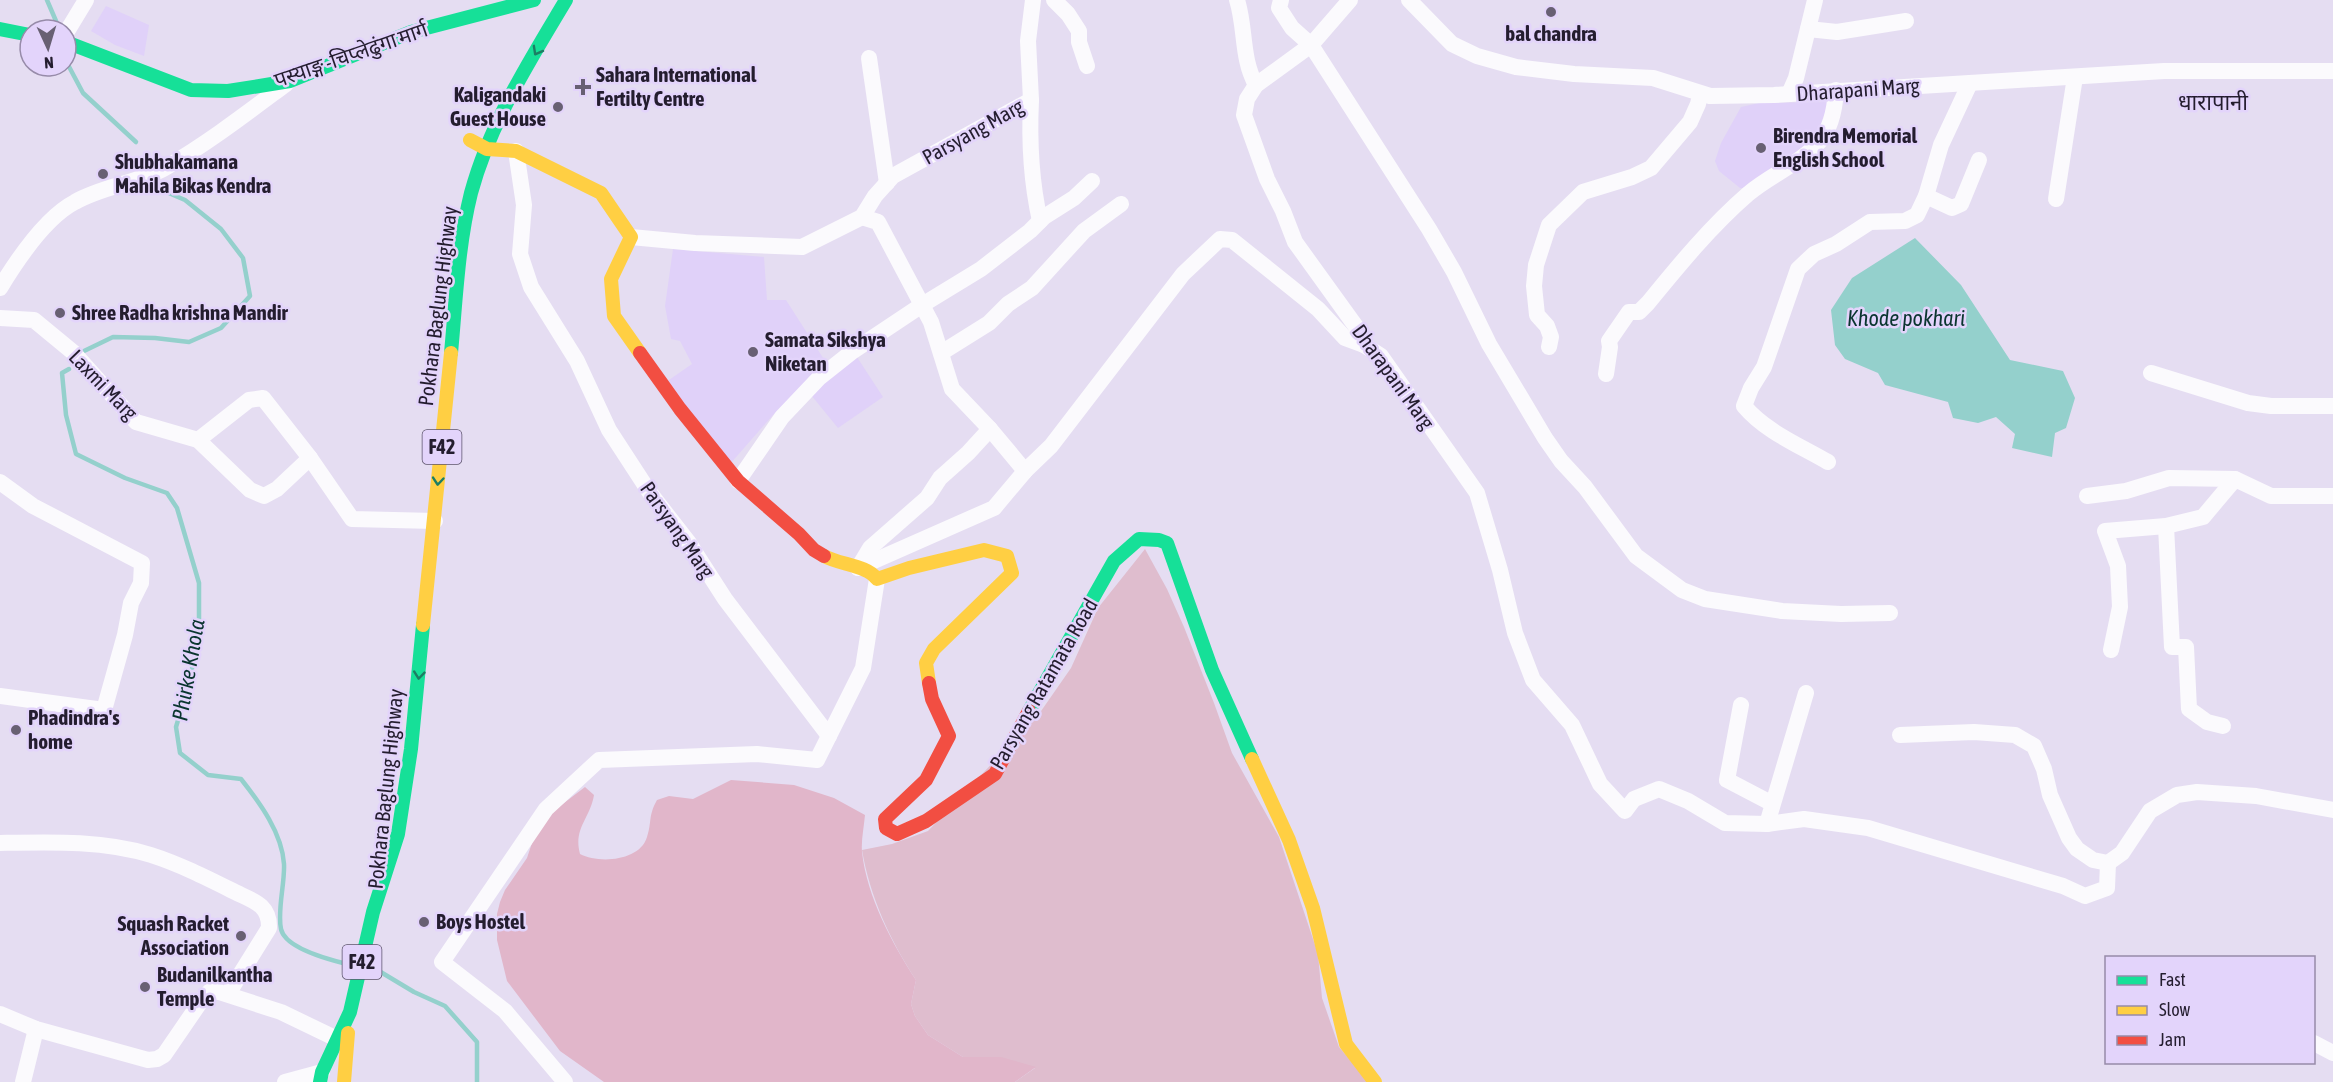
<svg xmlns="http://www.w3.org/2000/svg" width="2333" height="1082" font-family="'Asap Condensed','Noto Sans Devanagari',sans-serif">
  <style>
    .built { fill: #e0d1f9 }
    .green { fill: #dfbdce }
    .forest { fill: #e1b6ca }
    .water { fill: #94d0cc }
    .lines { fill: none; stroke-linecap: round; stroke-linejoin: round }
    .stream { stroke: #94d0cc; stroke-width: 4.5 }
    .street { stroke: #fbfafd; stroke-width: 16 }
    .fast { stroke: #16e098; stroke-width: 14 }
    .slow { stroke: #ffcf43; stroke-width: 14 }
    .jam { stroke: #f24e42; stroke-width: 14 }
    .oneway { stroke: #1d7e64 }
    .poi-dot { fill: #686073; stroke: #e3d4fb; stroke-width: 2 }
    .labels { text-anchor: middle; stroke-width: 5; stroke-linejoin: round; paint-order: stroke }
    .shield { fill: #e3d4fb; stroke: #5d546c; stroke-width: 1.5 }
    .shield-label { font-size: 20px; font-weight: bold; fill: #241d2f }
    .poi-label { font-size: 21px; font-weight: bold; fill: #241d2f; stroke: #e3d4fb; text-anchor: start }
    .street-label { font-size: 21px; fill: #241d2f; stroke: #e3d4fb }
    .neighbourhood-label { font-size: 22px; fill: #241d2f; stroke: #e3d4fb }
    .water-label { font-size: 22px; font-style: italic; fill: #0a352f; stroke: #e3d4fb }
  </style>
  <rect width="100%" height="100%" fill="#e5ddf2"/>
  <!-- built -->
  <g class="built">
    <polygon points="106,6 149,25 144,56 115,45 91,31"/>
    <polygon points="1829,102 1815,139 1747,188 1740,188 1719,171 1715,161 1721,143 1741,107 1759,103"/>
    <polygon points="673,249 764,257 767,300 786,300 827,364 773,415 730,464 666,382 692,364 680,341 671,339 665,306"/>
    <polygon points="853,351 883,397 838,428 807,390"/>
  </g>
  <!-- green -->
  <path class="green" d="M 1145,549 L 1167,589 L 1184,627 L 1214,703 L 1232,753 L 1279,837 L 1318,954 L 1322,998 L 1339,1047 L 1369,1082 L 1015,1082 L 1035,1068 L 963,1057 L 928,1035 L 915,1016 L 911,1004 L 916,980 C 890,940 870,897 862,850 L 892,844 L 928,831 L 1039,714 L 1071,668 L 1098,608 Z"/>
  <!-- forest -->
  <path class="forest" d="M 731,780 L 794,785 L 834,798 L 865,815 C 864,827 861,840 862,852 C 867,897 892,943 916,980 L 911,1004 L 915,1016 L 928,1035 L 963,1057 L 1001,1057 L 1036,1067 L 1015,1082 L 604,1082 L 560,1051 L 507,981 L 497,940 L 497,914 L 500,902 L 505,890 L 527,858 L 539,822 L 585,787 L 594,795 C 590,819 573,828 580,854 C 599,864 640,861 647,837 C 652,822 648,816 657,800 L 669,796 L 693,799 Z"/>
  <!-- water -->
  <polygon class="water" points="1915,238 1961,285 2010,360 2063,371 2075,398 2066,428 2055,433 2052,457 2012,448 2015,434 1996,417 1978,423 1953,418 1948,402 1885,385 1878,373 1845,359 1835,345 1831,310 1852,278"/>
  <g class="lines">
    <!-- stream -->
    <g class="stream">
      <polyline points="47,0 56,21"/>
      <polyline points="66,61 83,93 136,142"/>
      <polyline points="84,351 113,337 155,338 189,342 221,328 250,296 243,258 221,229 185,200 164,191"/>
      <path d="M 69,369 L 62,373 L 66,415 L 76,454 L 125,478 L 167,493 L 177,508 L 199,583 L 199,628 L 190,680 L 176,727 L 180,753 L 208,775 L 241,779 C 260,803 282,833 284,864 C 285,883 277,911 281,929 C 285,949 334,961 351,965"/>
      <polyline points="371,969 379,971 414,992 445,1006 477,1042 477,1082"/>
    </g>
    <!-- street -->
    <g class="street">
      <polyline points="1054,0 1068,14 1079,31 1079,42 1087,66"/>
      <path d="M 1237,0 C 1246,29 1241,58 1256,85"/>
      <polyline points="1281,0 1279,8 1292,28 1311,45 1429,229 1454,272 1489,344 1545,438 1561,461 1585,487 1636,556 1682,590 1705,599 1782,611 1841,614 1890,613"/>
      <polyline points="1350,0 1311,45 1256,85 1247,99 1244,115 1267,179 1283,211 1295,242 1357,328 1364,345 1381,356 1477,493 1500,570 1515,633 1533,680 1572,725 1600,784 1625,811 1634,799 1659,789 1688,801 1725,823 1767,824 1804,819 1868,828 2063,886 2085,896 2107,888 2108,863"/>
      <polyline points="1409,0 1452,44 1477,56 1516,67 1574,74 1653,78 1710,96 1774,95 2164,71 2333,71"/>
      <polyline points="1808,29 1837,32 1906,21"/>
      <polyline points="66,33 86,0"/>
      <polyline points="869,58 887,183"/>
      <polyline points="1789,94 1796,78 1815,0"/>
      <path d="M 1031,100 C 1029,141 1031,181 1040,221"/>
      <polyline points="516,151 524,205 520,254 531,287 577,361 609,430 650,493 689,543 725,599 829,736 863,668 877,579"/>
      <polyline points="1926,196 1952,208 1961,204 1979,160"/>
      <polyline points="2056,199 2075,77"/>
      <polyline points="631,237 695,243 802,247 862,217 875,196 893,176 1031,100 1028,41 1033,0"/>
      <path d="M 0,288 C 17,260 46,217 75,202 C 103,186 138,183 165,168 C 208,143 247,113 286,84"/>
      <polyline points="0,318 34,320 74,353 136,422 198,440 250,490 264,496 277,489 310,458 352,519 435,521"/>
      <polyline points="1549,347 1551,337 1547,326 1537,315 1534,286 1536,265 1549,225 1583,192 1632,177 1651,168 1690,122 1698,104 1700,95"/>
      <polyline points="941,353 989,323 1008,304 1032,288 1084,231 1121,204"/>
      <polyline points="2151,373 2248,403 2271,406 2333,406"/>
      <path d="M 1606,374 L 1610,347 L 1609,341 L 1629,312 L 1639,312 L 1648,303 C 1679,265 1711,226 1748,194 C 1770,175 1800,164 1819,142 C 1831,129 1835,107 1836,90"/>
      <polyline points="990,429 1025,471"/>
      <polyline points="198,440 249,400 263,398 310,458"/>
      <path d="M 1828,462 C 1799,445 1766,432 1744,406 L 1751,388 L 1764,367 L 1798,269 L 1814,254 L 1836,244 L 1870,222 L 1905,221 L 1917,215 L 1926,196 L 1941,145 L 1970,83"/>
      <polyline points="738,481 782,417 819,378 853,351 922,305 981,269 1030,231 1044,217 1074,198 1092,181"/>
      <polyline points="0,482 33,506 142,563 141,583 131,603 125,635 104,710 0,696"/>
      <polyline points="2087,496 2126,491 2169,478 2235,479 2271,496 2333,496"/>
      <polyline points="2166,526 2172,647 2186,647 2189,709 2207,722 2223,726"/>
      <polyline points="858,568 994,508 1025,471 1051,446 1183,274 1220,239 1232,240 1318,309 1345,338 1364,345"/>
      <polyline points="858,568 870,548 927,498 940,478 968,453 990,429 952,389 931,322 878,222 862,217"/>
      <polyline points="2111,650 2120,607 2118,566 2105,531 2166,526 2203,517 2235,479"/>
      <polyline points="1741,705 1727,780 1771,803"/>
      <polyline points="1900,735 1974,732 2015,735 2034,746 2044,769 2050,795 2069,838 2077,849 2093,860 2108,863 2122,853 2150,811 2177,795 2197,792 2256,796 2333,810"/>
      <polyline points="1767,824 1806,693"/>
      <path d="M 0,843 C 49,842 104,840 151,855 C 179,864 205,877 231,890 C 250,900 270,903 269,928 L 228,994"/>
      <polyline points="0,1014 36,1029 148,1060 157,1059 164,1055 201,1001 210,991 219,992 281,1012 337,1039"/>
      <polyline points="2314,1043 2333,1053"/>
      <polyline points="23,1082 36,1029"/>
      <polyline points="285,1082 322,1072"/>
      <polyline points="565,1082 505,1011 442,962 546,809 599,760 757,754 817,760 829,736"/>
    </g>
    <!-- fast -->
    <g class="fast">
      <polyline points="0,29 30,35"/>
      <polyline points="66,42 191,90 228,91 290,81 411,32 534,0"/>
      <path d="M 451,353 C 456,300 458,245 471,193 C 490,123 529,62 566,0"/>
      <polyline points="1029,711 1114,561 1139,539 1159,540 1167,543 1212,670 1252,759"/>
      <polyline points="320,1082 322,1072 350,1012 373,912 398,834 411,749 423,625"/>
    </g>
    <!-- slow -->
    <g class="slow">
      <polyline points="470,140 487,149 516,151 601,193 631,237 611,279 614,316 640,353"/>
      <path d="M 824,556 C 840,565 867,565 877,579 L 909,568 L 984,550 L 1007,556 L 1012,573 L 934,649 L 926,663 L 929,683"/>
      <polyline points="423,625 451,353"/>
      <polyline points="1252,759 1289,840 1313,908 1346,1044 1375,1082"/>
      <polyline points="344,1082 348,1033"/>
    </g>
    <!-- jam -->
    <g class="jam">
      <polyline points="640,353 680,409 738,481 799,534 814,550 824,556"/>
      <polyline points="929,683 932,699 949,736 926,780 885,819 886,828 897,834 926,821 995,774 1029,711"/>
    </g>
  </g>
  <!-- one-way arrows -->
  <defs><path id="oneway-chevron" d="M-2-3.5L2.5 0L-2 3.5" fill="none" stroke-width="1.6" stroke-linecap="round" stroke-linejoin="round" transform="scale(1.5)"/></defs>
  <g class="oneway">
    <use href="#oneway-chevron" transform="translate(537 51) rotate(119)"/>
    <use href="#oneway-chevron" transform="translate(438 481) rotate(95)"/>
    <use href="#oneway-chevron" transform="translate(419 675) rotate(96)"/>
  </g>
  <!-- markers -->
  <g class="poi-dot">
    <circle cx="1551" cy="12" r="6"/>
    <path d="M580 78h6v6h6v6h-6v6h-6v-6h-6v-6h6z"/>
    <circle cx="558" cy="107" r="6"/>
    <circle cx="1761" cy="148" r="6"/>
    <circle cx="103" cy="174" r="6"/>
    <circle cx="60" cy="313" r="6"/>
    <circle cx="753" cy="352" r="6"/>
    <circle cx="16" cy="730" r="6"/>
    <circle cx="424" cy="922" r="6"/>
    <circle cx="241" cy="936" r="6"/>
    <circle cx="145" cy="987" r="6"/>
  </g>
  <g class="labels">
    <!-- shield labels -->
    <g class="shield">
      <rect x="422.5" y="430" width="39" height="34" rx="4.5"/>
      <rect x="342.5" y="945" width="39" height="34" rx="4.5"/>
    </g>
    <g class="shield-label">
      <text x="442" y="454">F42</text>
      <text x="362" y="969">F42</text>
    </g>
    <!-- poi labels -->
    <g class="poi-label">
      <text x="1551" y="41" text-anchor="middle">bal chandra</text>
      <text x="596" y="82">Sahara International<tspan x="596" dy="24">Fertilty Centre</tspan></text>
      <text x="546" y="102" text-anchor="end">Kaligandaki<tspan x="546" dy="24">Guest House</tspan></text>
      <text x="1773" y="143">Birendra Memorial<tspan x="1773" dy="24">English School</tspan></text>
      <text x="115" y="169">Shubhakamana<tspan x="115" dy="24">Mahila Bikas Kendra</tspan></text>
      <text x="72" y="320">Shree Radha krishna Mandir</text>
      <text x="765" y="347">Samata Sikshya<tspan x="765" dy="24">Niketan</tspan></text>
      <text x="28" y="725">Phadindra's<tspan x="28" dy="24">home</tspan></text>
      <text x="436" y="929">Boys Hostel</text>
      <text x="229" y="931" text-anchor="end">Squash Racket<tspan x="229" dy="24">Association</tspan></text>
      <text x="157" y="982">Budanilkantha<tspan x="157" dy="24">Temple</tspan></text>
    </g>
    <!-- street labels -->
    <g class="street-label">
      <text transform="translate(351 55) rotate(-19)" y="7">पस्याङ्ग -चिप्लेढुंगा मार्ग</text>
      <text transform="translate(1858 90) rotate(-4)" y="7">Dharapani Marg</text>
      <text transform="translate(973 132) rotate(-29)" y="7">Parsyang Marg</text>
      <text transform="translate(438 306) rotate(-83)" y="7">Pokhara Baglung Highway</text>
      <text transform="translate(1393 377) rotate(54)" y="7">Dharapani Marg</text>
      <text transform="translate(103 385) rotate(46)" y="7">Laxmi Marg</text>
      <text transform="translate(677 530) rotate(55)" y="7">Parsyang Marg</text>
      <text transform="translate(1044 684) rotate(-60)" y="7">Parsyang Ratamata Road</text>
      <text transform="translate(386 789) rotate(-84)" y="7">Pokhara Baglung Highway</text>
    </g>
    <!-- neighbourhood labels -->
    <g class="neighbourhood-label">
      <text x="2213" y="110">धारापानी</text>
    </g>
    <!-- water labels -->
    <g class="water-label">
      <text x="1906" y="326">Khode pokhari</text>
      <text transform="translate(188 670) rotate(-80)" y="8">Phirke Khola</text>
    </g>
  </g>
  <!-- legend -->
  <rect x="2105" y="956" width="210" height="108" fill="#e3d4fb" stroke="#978ba9" stroke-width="1.5"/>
  <rect x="2117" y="976" width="30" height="9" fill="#16e098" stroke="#978ba9" stroke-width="1.5"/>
  <text x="2159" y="986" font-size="18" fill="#241d2f">Fast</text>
  <rect x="2117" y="1006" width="30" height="9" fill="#ffcf43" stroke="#978ba9" stroke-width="1.5"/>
  <text x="2159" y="1016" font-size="18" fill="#241d2f">Slow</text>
  <rect x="2117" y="1036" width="30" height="9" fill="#f24e42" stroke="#978ba9" stroke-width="1.5"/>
  <text x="2159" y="1046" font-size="18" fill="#241d2f">Jam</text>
  <!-- north arrow -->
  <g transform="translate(48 48) rotate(176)"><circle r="28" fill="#e3d4fb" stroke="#978ba9" stroke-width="1.5"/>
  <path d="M0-4.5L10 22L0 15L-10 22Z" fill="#686073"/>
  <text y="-9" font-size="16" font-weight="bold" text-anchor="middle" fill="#241d2f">N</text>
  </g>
</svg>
